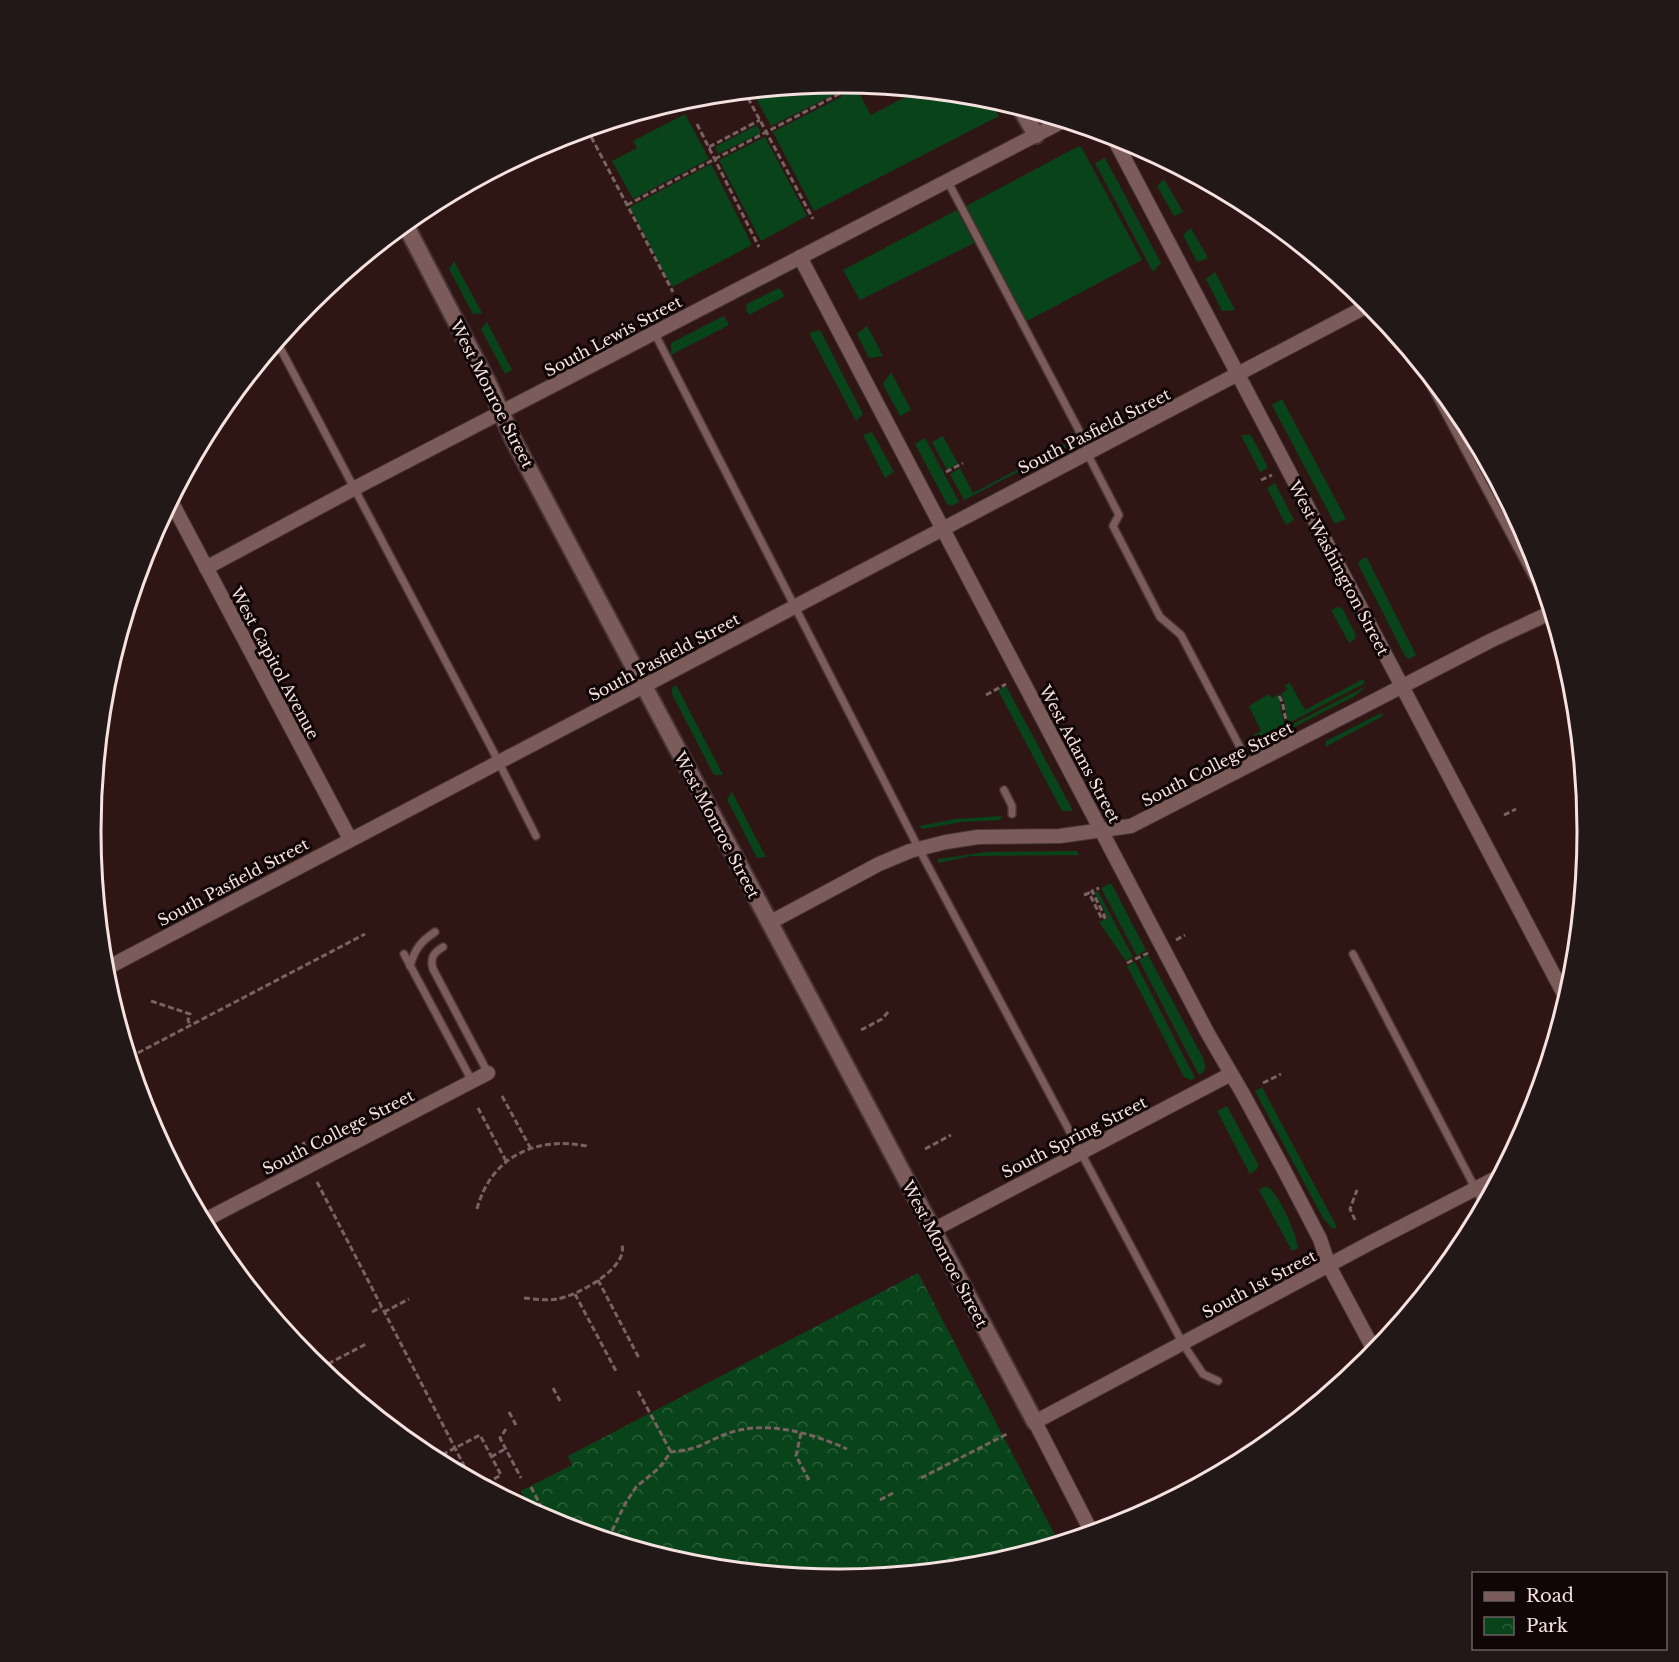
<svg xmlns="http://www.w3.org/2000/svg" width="1679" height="1662" font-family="'Libre Baskerville',serif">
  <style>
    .green { fill: #094319 }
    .park { fill: url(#park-crowns) }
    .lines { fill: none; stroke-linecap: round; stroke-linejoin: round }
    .service-casing { stroke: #473334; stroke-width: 10 }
    .minor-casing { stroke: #473334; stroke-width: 16 }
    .tertiary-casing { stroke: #473334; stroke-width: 20 }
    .path { stroke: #796362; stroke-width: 3; stroke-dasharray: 6 3; stroke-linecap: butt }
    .service { stroke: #7b5c5a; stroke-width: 7 }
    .minor { stroke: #7b5c5a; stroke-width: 14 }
    .tertiary { stroke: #7b5c5a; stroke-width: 16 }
    .labels { text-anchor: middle; stroke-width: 6; stroke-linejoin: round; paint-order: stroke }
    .street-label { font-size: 16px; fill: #f4e1e0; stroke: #100605 }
    .rim { fill: none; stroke: #f4e1e0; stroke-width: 3 }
  </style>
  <defs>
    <pattern id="park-crowns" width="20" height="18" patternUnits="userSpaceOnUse" patternTransform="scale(1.5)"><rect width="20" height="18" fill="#094319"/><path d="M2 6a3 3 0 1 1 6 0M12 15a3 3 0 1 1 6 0" fill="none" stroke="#2d5e3a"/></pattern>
  </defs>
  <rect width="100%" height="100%" fill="#2f1615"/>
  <!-- green -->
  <g class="green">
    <polygon points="840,83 837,93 771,126 752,91"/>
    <polygon points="846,83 854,84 871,115 919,90 987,97 999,116 814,211 773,132 841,97"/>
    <polygon points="685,114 709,159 633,199 612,161 637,148 633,141"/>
    <polygon points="757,125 761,133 718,154 715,147"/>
    <polygon points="765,137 807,216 761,241 719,160"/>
    <polygon points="1079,146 1082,148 1142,260 1027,321 966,206"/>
    <polygon points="1105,158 1161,263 1153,272 1095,163"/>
    <polygon points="711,164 752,245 672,287 630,207"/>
    <polygon points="1164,179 1183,212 1174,216 1157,186"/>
    <polygon points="957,210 974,243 860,300 843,270"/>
    <polygon points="1191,228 1208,258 1197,262 1183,235"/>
    <polygon points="454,261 482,313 473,314 449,269"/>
    <polygon points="1215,272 1235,310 1222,311 1206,279"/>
    <polygon points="779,288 785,296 749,315 746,310 747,304"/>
    <polygon points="724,316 729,325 671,355 671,343"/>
    <polygon points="487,322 512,370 505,374 481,329"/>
    <polygon points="867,326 883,356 869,358 857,334"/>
    <polygon points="820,330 863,414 856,421 809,333"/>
    <polygon points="891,372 911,410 900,416 883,384"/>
    <polygon points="1282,399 1346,519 1335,524 1272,405"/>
    <polygon points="872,432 894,472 885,478 863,435"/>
    <polygon points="1241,435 1251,435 1268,468 1260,472"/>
    <polygon points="943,436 958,464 947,470 932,442"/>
    <polygon points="925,438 959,502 952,506 947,504 915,444"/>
    <polygon points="1075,439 1076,442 964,500 950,474 960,468 973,493"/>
    <polygon points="1275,483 1294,520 1286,525 1267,488"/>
    <polygon points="1363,558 1367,558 1416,655 1409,659 1405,656 1359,566 1358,563"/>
    <polygon points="1338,607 1342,608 1356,635 1354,640 1349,643 1331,610"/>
    <path d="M 1363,679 L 1365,683 L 1289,723 C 1284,713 1286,703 1281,694 L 1287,690 L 1285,685 L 1290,683 L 1305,710 Z"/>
    <polygon points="676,685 723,775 714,775 672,694 672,688"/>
    <polygon points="1006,686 1073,811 1062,811 998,690"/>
    <polygon points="1366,686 1355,696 1253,748 1249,747"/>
    <path d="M 1269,694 L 1272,698 L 1278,695 C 1282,705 1280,714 1285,724 L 1247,743 L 1245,740 L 1261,731 L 1249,706 Z"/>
    <polygon points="1381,713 1383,716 1325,747 1326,741"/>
    <polygon points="732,792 766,857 757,858 727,799"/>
    <polygon points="1002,816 1000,820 962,822 922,829 919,826 955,819"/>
    <polygon points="1077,851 1079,855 972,856 937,863 938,859 987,852"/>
    <polygon points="1111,883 1146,950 1137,956 1101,888"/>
    <polygon points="1098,891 1133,957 1126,961 1099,922 1108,918 1094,892"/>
    <path d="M 1148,955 L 1203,1058 C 1206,1066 1207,1071 1199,1075 L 1139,960 Z"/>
    <polygon points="1135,962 1195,1078 1191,1080 1184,1077 1127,966"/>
    <polygon points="1262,1087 1337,1227 1333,1229 1323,1218 1255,1091"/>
    <polygon points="1227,1106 1258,1164 1258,1168 1250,1174 1217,1111"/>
    <path d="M 1264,1187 L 1268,1187 C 1280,1196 1296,1233 1298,1248 L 1292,1251 L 1259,1190 Z"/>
  </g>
  <!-- park -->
  <polygon class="park" points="918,1273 1059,1543 985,1565 839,1579 693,1565 553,1522 531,1511 521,1491 572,1465 568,1456"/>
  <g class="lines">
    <!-- service casing -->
    <g class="service-casing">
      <g id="service">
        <polyline points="947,180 1084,440 1087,453 1119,515 1113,526 1160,617 1181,635 1250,766"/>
        <polyline points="654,332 919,849 1183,1344 1203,1374 1218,1381"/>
        <polyline points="277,342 492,749 536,836"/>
        <polyline points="1418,362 1550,609"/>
        <polyline points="1004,790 1012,806 1012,814"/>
        <path d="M 443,947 C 433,953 430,958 433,969 L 488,1073"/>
        <polyline points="404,954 472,1081"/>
        <polyline points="1353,954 1484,1205"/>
        <path d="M 410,966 C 415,949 420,942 435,932"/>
      </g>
    </g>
    <!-- minor casing -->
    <g class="minor-casing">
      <g id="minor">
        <polyline points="1112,135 1567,1000"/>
        <polyline points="800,257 1207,1032 1243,1094 1283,1168 1320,1239 1329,1266 1375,1352"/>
        <polyline points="171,501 350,839"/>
        <polyline points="206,568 355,488 1063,121"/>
        <polyline points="769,923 879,864 910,851 946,842 978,837 1060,836 1131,826 1492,640 1552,612"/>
        <polyline points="105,969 1371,304"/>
        <polyline points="203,1221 488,1073"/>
        <polyline points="933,1230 1231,1074"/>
        <polyline points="1092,1533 1035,1422 1372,1242 1500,1176"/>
      </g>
    </g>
    <!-- tertiary casing -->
    <g class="tertiary-casing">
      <g id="tertiary">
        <polyline points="1020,107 1036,135"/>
        <polyline points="405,224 489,385 513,439 542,494 1035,1422"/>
      </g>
    </g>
    <!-- path -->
    <g class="path">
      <polyline points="748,98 813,219"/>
      <polyline points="697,124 759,247"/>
      <polyline points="587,129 673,292"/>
      <polyline points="709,147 760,120"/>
      <polyline points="627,205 839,94 843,83"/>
      <polyline points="946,472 963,463"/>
      <polyline points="1261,480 1272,475"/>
      <polyline points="986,695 1006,684"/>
      <path d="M 1279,696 C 1285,705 1283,715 1288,725"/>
      <polyline points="1504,815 1516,809"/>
      <polyline points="1084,895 1089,893 1102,919 1105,917 1092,891 1099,888"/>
      <polyline points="1176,940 1185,935"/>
      <polyline points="1127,963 1148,953"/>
      <polyline points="151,1001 190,1014 188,1020 190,1025"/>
      <polyline points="861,1030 882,1019 889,1011"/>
      <polyline points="130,1057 365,934"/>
      <polyline points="1263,1083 1281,1074"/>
      <polyline points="502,1096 531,1149"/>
      <polyline points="478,1108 506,1161"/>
      <polyline points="303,1142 308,1152"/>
      <polyline points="925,1149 951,1135"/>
      <polyline points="317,1182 471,1479"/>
      <path d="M 477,1209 C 491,1157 535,1136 586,1146 L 588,1149"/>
      <polyline points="1355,1220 1350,1209 1357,1190"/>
      <polyline points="598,1280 639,1358"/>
      <polyline points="575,1294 616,1371"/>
      <path d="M 524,1298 C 535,1299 546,1301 557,1299 C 576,1296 628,1269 622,1245"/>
      <polyline points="372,1312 381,1307"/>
      <polyline points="384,1312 409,1299"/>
      <polyline points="320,1368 368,1343"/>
      <polyline points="553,1388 560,1401"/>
      <polyline points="638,1391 671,1452"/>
      <polyline points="509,1412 516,1425"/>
      <polyline points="506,1429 500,1438 521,1478"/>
      <polyline points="801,1433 796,1456 809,1480"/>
      <polyline points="491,1457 505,1449"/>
      <polyline points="434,1459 480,1435 501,1475 483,1485"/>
      <polyline points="921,1478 1007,1434"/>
      <polyline points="531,1487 548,1520"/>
      <polyline points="880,1500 893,1493"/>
      <path d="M 608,1539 L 625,1504 L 636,1487 L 659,1468 L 671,1452 C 677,1451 684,1451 690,1449 C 703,1446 715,1437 729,1433 C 767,1420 811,1433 847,1449"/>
      <polyline points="903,1573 907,1566"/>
      <polyline points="861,1576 861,1577"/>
    </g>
    <!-- service -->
    <use href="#service" class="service"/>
    <!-- minor -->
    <use href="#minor" class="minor"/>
    <!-- tertiary -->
    <use href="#tertiary" class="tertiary"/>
  </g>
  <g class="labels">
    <!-- street labels -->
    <g class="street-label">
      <text transform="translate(613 336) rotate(-28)" y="6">South Lewis Street</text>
      <text transform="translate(492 394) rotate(63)" y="6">West Monroe Street</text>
      <text transform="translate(1094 431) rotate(-27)" y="6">South Pasfield Street</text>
      <text transform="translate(1339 568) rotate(62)" y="6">West Washington Street</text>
      <text transform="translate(664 657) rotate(-28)" y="6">South Pasfield Street</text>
      <text transform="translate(275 663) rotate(62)" y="6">West Capitol Avenue</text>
      <text transform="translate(1080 754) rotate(62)" y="6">West Adams Street</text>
      <text transform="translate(1217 764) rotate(-27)" y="6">South College Street</text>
      <text transform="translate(717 825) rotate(62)" y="6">West Monroe Street</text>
      <text transform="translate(233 882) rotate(-28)" y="6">South Pasfield Street</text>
      <text transform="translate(338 1132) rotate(-27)" y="6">South College Street</text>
      <text transform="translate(1074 1137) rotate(-27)" y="6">South Spring Street</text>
      <text transform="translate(945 1254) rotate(62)" y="6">West Monroe Street</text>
      <text transform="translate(1259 1284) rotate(-28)" y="6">South 1st Street</text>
    </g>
  </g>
  <!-- crop -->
  <path d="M0 0H1679V1662H0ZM101 831a738 738 0 1 1 1476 0a738 738 0 1 1-1476 0Z" fill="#221817" fill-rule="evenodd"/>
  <path class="rim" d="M101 831a738 738 0 1 1 1476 0a738 738 0 1 1-1476 0Z"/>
  <!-- legend -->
  <rect x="1472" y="1572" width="195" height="78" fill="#100605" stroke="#6b5e5d" stroke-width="1.5"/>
  <rect x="1484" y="1592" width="30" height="9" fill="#7b5c5a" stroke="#6b5e5d" stroke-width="1.5"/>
  <text x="1526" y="1602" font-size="18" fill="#f4e1e0">Road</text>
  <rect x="1484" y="1617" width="30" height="18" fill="url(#park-crowns)" stroke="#6b5e5d" stroke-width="1.5"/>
  <text x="1526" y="1632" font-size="18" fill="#f4e1e0">Park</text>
</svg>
